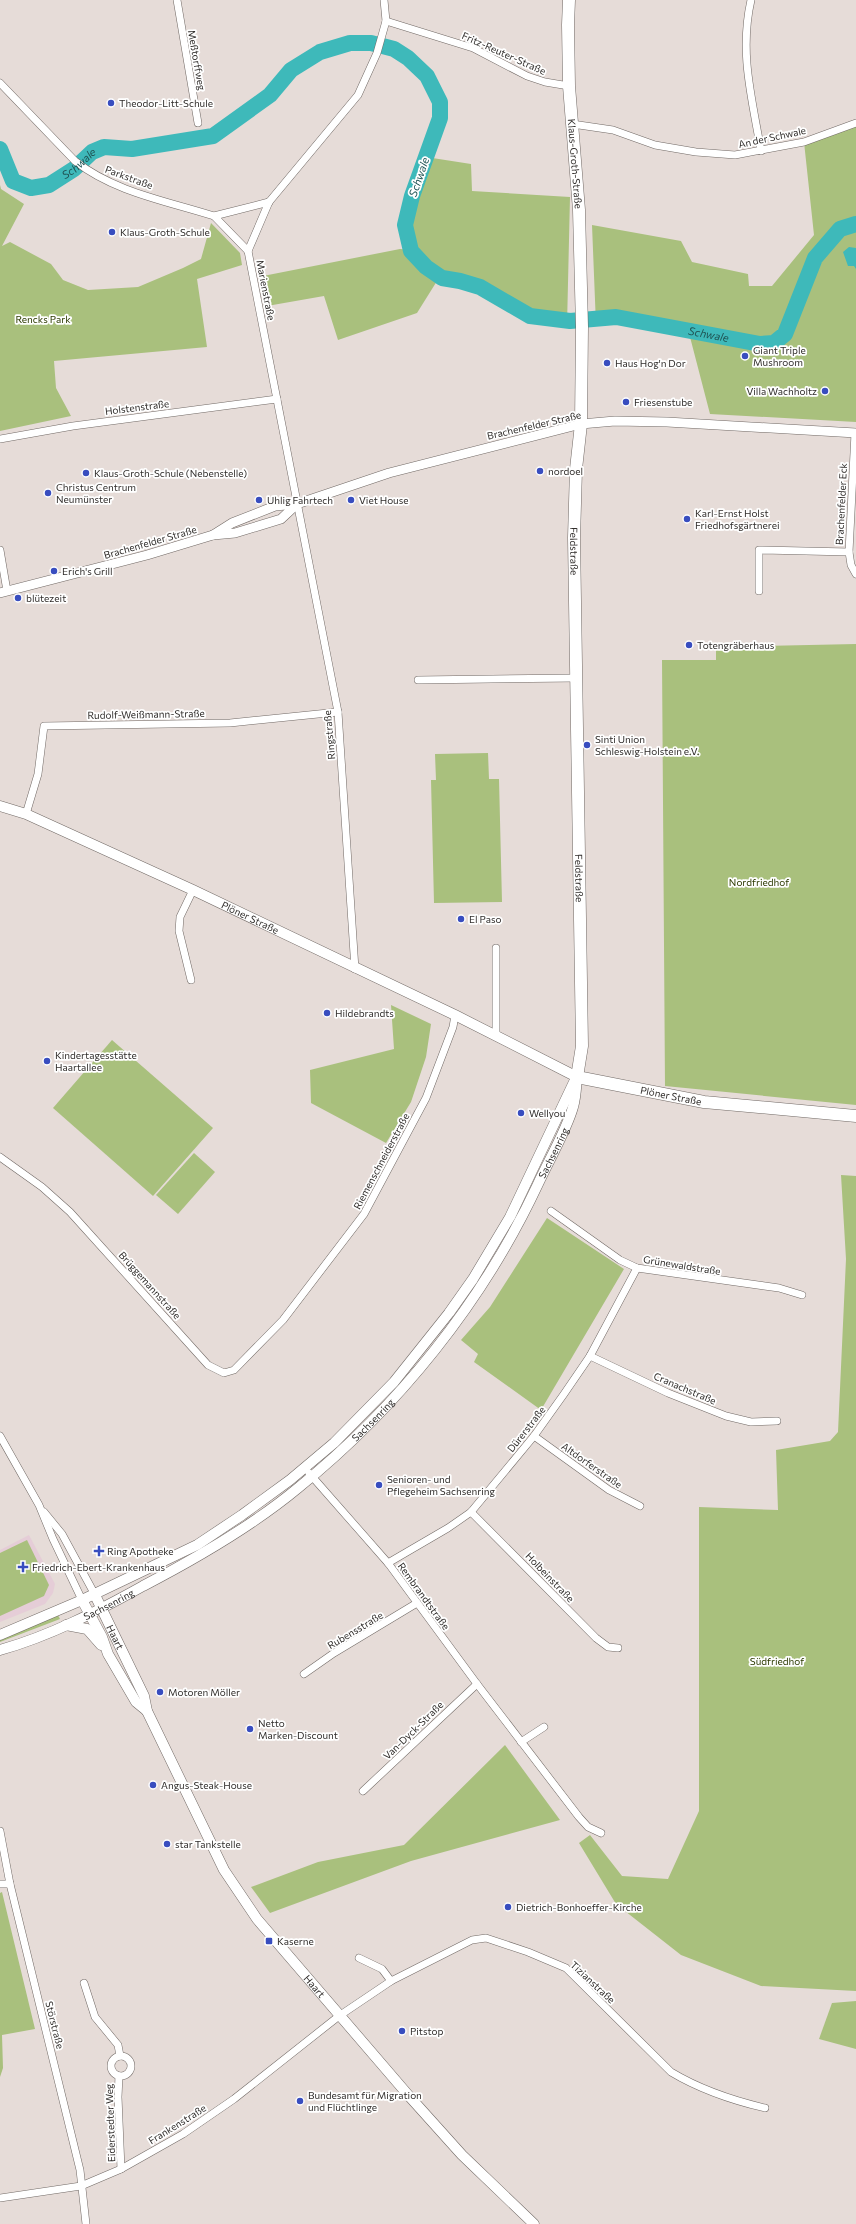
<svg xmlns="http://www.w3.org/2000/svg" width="856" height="2224" font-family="Commissioner,sans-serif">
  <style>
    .medical { fill: #e5cdd7 }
    .green { fill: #a9c07d }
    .water { fill: #3eb9ba }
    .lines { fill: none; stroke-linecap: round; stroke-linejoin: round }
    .river { stroke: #3eb9ba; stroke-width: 16 }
    .minor-casing { stroke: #716965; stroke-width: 8 }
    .tertiary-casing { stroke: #716965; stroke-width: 10 }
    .secondary-casing { stroke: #716965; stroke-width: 11 }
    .primary-casing { stroke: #716965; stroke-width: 13 }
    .minor { stroke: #fff; stroke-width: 7 }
    .tertiary { stroke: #fff; stroke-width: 9 }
    .secondary { stroke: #fff; stroke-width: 10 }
    .primary { stroke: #fff; stroke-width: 12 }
    .poi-dot { fill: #384dbf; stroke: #fff; stroke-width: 1.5 }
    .labels { text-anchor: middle; stroke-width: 3.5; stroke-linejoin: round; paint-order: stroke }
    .street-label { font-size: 10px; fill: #302d2b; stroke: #fff }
    .poi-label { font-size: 10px; fill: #302d2b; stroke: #fff; text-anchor: start }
    .park-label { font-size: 10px; fill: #2c3a00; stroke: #fff }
    .water-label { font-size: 11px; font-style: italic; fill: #205454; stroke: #fff }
  </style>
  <rect width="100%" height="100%" fill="#e6dcd8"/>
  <!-- medical -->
  <polygon class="medical" points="29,1535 55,1584 53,1593 45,1604 0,1622 0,1550"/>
  <!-- green -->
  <g class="green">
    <polygon points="856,123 856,422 710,414 690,337 628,325 596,325 592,225 681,241 692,262 748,274 749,286 772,286 814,235 804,142"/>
    <polygon points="426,157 471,164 472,191 570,197 567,326 524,319 499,300 478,289 437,281 417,313 338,340 324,296 267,306 263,276 400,249 411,250 405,225 412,196"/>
    <polygon points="0,185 1,189 24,204 2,246 10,242 51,264 63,280 88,290 138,287 183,268 201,259 211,223 240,253 242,265 197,279 207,347 54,361 56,388 71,416 0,431"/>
    <polygon points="856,644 856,1105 665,1086 662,660 716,660 716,647"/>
    <polygon points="488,753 489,779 499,779 502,902 434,903 431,780 436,780 435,754"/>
    <polygon points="391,1005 431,1024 426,1057 411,1102 386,1143 311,1103 310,1070 394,1049"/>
    <polygon points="112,1040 213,1128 153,1196 53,1108"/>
    <polygon points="194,1153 215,1172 178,1214 156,1195"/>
    <polygon points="841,1175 856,1176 856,1991 761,1986 681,1955 616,1904 579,1843 590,1835 622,1876 668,1879 699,1811 699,1507 778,1510 776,1450 830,1441 838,1432 846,1259"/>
    <polygon points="547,1218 624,1269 541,1410 474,1362 478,1354 461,1340 490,1307"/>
    <polygon points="27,1540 49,1585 44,1596 0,1616 0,1553"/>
    <polygon points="58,1615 60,1619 0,1642 0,1639"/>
    <polygon points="505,1745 560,1820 411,1861 270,1913 251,1887 318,1862 404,1845"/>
    <polygon points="2,1892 35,2029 2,2035 3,2068 0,2077 0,1893"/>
    <polygon points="856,2001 856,2049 819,2039 832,2003"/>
  </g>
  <!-- water -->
  <polygon class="water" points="849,247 856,248 856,269 854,266 848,266 843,252"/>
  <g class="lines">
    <!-- river -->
    <path class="river" id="s1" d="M 0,149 L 13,181 L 31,188 L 49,185 L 74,169 L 92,152 L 104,147 L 132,149 L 213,136 L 270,95 L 291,70 L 320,52 L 350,43 L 371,43 L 394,49 L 408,58 L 427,76 L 440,102 L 440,118 L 412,196 L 405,225 L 411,251 L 426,267 L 442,278 L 460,281 L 480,287 L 530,316 L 570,321 L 616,317 L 760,344 L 774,343 L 785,334 L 815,258 L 840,229 L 856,224"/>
    <!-- minor casing -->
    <g class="minor-casing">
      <g id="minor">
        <polyline points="177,0 198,123"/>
        <path d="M 751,0 C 739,53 752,98 761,151"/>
        <polyline points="386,21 473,48 527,76 545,82 569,86"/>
        <path d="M 0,83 L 75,161 C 114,192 167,201 214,216"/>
        <polyline points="572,124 613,130 655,145 696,152 735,155 804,142 856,123"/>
        <polyline points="248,251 214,216 269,202"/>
        <polyline points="855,433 849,552 851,565 856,574"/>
        <polyline points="0,439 73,426 277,399"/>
        <polyline points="0,550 7,591"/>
        <polyline points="759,591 759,550 849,552"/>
        <polyline points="418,680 576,678"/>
        <polyline points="26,814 38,774 44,726 230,723 338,712"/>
        <polyline points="496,948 496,1036"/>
        <polyline points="355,969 338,712 248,251 269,202 358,95 377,53 386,21 384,0"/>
        <polyline points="191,980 179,931 180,917 193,890"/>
        <polyline points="0,1157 42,1187 70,1212 208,1365 224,1373 234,1370 283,1320 364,1214 426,1098 453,1027 455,1015"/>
        <polyline points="551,1211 620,1260 637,1268 779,1288 802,1295"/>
        <polyline points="590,1356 668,1393 726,1416 751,1422 777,1421"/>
        <polyline points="0,1436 39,1505 53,1539 82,1600"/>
        <polyline points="534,1436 609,1490 640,1506"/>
        <polyline points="309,1473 388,1563 477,1684 579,1817 588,1827 601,1833"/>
        <polyline points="44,1512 62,1534 94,1593"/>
        <polyline points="471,1512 596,1638 608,1647 618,1648"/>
        <polyline points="388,1563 448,1528 471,1512 534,1436 564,1394 590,1356 637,1268"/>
        <polyline points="304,1674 334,1653 417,1603"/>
        <polyline points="521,1742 544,1727"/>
        <polyline points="363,1791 477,1684"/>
        <polyline points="0,1831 10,1884 80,2170 86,2224"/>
        <polyline points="0,1884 10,1884"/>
        <polyline points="359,1958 382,1969 391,1981"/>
        <polyline points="84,1983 95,2017 118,2045 120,2056"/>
        <circle cx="121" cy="2066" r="10"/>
        <polyline points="119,2076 118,2097 121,2169"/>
        <path d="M 0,2198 L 81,2186 L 121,2169 L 183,2134 L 234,2099 L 339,2016 L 391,1981 L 472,1940 L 486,1938 L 528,1952 L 566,1968 L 671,2072 C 701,2090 731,2100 765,2108"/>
      </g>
    </g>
    <!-- tertiary casing -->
    <g class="tertiary-casing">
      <g id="tertiary">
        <polyline points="213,535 232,523 275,506 297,504 389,473 581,424 615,421 667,422 856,433"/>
        <polyline points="0,593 147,555 213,535 235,533 281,519 297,504"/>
      </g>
    </g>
    <!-- secondary casing -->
    <g class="secondary-casing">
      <g id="secondary">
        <path id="s2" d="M 0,806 L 26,814 L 193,890 L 455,1015 L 577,1077"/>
        <path id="s3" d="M 94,1593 L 144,1696 L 147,1711 L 224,1870 L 257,1919 L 409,2096 L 462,2155 L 534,2224"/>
        <polyline points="82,1600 102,1637 108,1654 136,1702 147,1711"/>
        <polyline points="66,1625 87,1629 101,1645"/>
        <polyline points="0,1635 82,1600 197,1545 242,1515 290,1480 334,1443 394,1382 449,1313 473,1279 510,1217 574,1082"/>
        <path id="s4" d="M 0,1650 C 50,1636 98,1611 143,1586 C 197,1558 251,1527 298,1488 C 398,1407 483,1302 538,1184 C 548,1162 567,1129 573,1107 C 576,1097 576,1087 577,1077"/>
      </g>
    </g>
    <!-- primary casing -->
    <g class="primary-casing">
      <g id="primary">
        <path id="s5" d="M 569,0 L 568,25 L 569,86 L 579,210 L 582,327 L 581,424 L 576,469 L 574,538 L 582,1046 L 577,1077 L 704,1102 L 856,1116"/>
      </g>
    </g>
    <!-- minor -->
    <use href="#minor" class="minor"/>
    <!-- tertiary -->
    <use href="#tertiary" class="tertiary"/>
    <!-- secondary -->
    <use href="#secondary" class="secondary"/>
    <!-- primary -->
    <use href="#primary" class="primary"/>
  </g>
  <!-- markers -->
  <g class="poi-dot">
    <circle cx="111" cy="103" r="4"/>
    <circle cx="112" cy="232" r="4"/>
    <circle cx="745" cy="356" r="4"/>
    <circle cx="607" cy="363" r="4"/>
    <circle cx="825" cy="391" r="4"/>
    <circle cx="626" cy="402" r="4"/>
    <circle cx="540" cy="471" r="4"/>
    <circle cx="86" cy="473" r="4"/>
    <circle cx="48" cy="493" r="4"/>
    <circle cx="259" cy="500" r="4"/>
    <circle cx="351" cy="500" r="4"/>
    <circle cx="687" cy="519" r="4"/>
    <circle cx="54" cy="571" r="4"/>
    <circle cx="18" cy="598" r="4"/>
    <circle cx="689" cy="645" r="4"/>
    <circle cx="587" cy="745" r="4"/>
    <circle cx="461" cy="919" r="4"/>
    <circle cx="327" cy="1013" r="4"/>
    <circle cx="47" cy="1061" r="4"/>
    <circle cx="521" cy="1113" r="4"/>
    <circle cx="379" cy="1485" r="4"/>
    <path d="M97 1545h4v4h4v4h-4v4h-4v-4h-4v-4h4z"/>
    <path d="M21 1561h4v4h4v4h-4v4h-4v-4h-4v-4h4z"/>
    <circle cx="160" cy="1692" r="4"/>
    <circle cx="250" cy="1729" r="4"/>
    <circle cx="153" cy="1785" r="4"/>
    <circle cx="167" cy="1844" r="4"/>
    <circle cx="508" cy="1907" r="4"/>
    <rect x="265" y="1937" width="8" height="8" rx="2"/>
    <circle cx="402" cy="2031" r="4"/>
    <circle cx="300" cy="2101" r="4"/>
  </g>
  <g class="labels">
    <!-- street labels -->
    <g class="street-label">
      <text transform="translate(504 53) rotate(24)" y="4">Fritz-Reuter-Straße</text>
      <text transform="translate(197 60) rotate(80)" y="4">Meßtorffweg</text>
      <text transform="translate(772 137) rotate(-12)" y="4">An der Schwale</text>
      <text dy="4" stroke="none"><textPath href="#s5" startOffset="164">Klaus-Groth-Straße</textPath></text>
      <text transform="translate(129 177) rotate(20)" y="4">Parkstraße</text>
      <text transform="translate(266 290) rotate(79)" y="4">Marienstraße</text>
      <text transform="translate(137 407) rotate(-7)" y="4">Holstenstraße</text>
      <text transform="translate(534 425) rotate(-13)" y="4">Brachenfelder Straße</text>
      <text transform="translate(841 504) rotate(-87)" y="4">Brachenfelder Eck</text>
      <text transform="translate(150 542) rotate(-16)" y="4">Brachenfelder Straße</text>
      <text dy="4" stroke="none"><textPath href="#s5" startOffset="552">Feldstraße</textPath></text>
      <text transform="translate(146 714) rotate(-1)" y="4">Rudolf-Weißmann-Straße</text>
      <text transform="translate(329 735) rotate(-95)" y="4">Ringstraße</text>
      <text dy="4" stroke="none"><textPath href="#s5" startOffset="879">Feldstraße</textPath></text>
      <text dy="4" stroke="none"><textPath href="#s2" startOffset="274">Plöner Straße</textPath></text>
      <text dy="4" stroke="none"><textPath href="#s5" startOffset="1174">Plöner Straße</textPath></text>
      <text dy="4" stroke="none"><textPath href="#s4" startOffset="766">Sachsenring</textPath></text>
      <text transform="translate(381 1161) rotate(-62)" y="4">Riemenschneiderstraße</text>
      <text transform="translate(682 1265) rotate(9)" y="4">Grünewaldstraße</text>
      <text transform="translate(150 1285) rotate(48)" y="4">Brüggemannstraße</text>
      <text transform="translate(685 1388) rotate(23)" y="4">Cranachstraße</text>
      <text dy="4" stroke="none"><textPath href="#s4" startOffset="442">Sachsenring</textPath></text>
      <text transform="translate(526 1429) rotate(-52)" y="4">Dürerstraße</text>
      <text transform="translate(592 1465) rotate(35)" y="4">Altdorferstraße</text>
      <text transform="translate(550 1577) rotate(46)" y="4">Holbeinstraße</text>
      <text transform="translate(424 1596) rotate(54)" y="4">Rembrandtstraße</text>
      <text dy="4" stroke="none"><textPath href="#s4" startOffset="118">Sachsenring</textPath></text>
      <text transform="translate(355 1630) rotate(-31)" y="4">Rubensstraße</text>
      <text dy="4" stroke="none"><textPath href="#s3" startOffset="49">Haart</textPath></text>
      <text transform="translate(413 1730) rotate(-44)" y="4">Van-Dyck-Straße</text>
      <text transform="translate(593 1982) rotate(43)" y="4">Tizianstraße</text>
      <text dy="4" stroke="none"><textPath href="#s3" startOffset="454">Haart</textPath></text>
      <text transform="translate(55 2025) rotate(76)" y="4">Störstraße</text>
      <text transform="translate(110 2123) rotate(-92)" y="4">Eiderstedter Weg</text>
      <text transform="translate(177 2124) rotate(-32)" y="4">Frankenstraße</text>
    </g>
    <!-- poi labels -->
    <g class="poi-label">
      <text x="119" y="107">Theodor-Litt-Schule</text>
      <text x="120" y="236">Klaus-Groth-Schule</text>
      <text x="753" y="354">Giant Triple<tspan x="753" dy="12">Mushroom</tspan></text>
      <text x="615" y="367">Haus Hog'n Dor</text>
      <text x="817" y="395" text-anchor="end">Villa Wachholtz</text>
      <text x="634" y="406">Friesenstube</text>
      <text x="548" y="475">nordoel</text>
      <text x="94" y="477">Klaus-Groth-Schule (Nebenstelle)</text>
      <text x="56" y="491">Christus Centrum<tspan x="56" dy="12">Neumünster</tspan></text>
      <text x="267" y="504">Uhlig Fahrtech</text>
      <text x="359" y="504">Viet House</text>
      <text x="695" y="517">Karl-Ernst Holst<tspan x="695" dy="12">Friedhofsgärtnerei</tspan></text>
      <text x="62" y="575">Erich's Grill</text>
      <text x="26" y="602">blütezeit</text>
      <text x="697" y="649">Totengräberhaus</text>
      <text x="595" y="743">Sinti Union<tspan x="595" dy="12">Schleswig-Holstein e.V.</tspan></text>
      <text x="469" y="923">El Paso</text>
      <text x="335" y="1017">Hildebrandts</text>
      <text x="55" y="1059">Kindertagesstätte<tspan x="55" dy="12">Haartallee</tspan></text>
      <text x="529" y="1117">Wellyou</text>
      <text x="387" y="1483">Senioren- und<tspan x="387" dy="12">Pflegeheim Sachsenring</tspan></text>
      <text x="107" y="1555">Ring Apotheke</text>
      <text x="32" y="1571">Friedrich-Ebert-Krankenhaus</text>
      <text x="168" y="1696">Motoren Möller</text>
      <text x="258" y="1727">Netto<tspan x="258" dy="12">Marken-Discount</tspan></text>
      <text x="161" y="1789">Angus-Steak-House</text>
      <text x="175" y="1848">star Tankstelle</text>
      <text x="516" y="1911">Dietrich-Bonhoeffer-Kirche</text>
      <text x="277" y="1945">Kaserne</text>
      <text x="410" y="2035">Pitstop</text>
      <text x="308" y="2099">Bundesamt für Migration<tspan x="308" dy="12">und Flüchtlinge</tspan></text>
    </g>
    <!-- park labels -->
    <g class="park-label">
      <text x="43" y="323">Rencks Park</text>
      <text x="759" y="886">Nordfriedhof</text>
      <text x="777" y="1665">Südfriedhof</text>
    </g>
    <!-- water labels -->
    <g class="water-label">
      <text dy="4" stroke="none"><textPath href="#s1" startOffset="109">Schwale</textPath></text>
      <text transform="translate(419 177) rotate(-71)" y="4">Schwale</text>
      <text dy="4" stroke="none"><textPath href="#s1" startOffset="1009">Schwale</textPath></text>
    </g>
  </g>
</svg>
